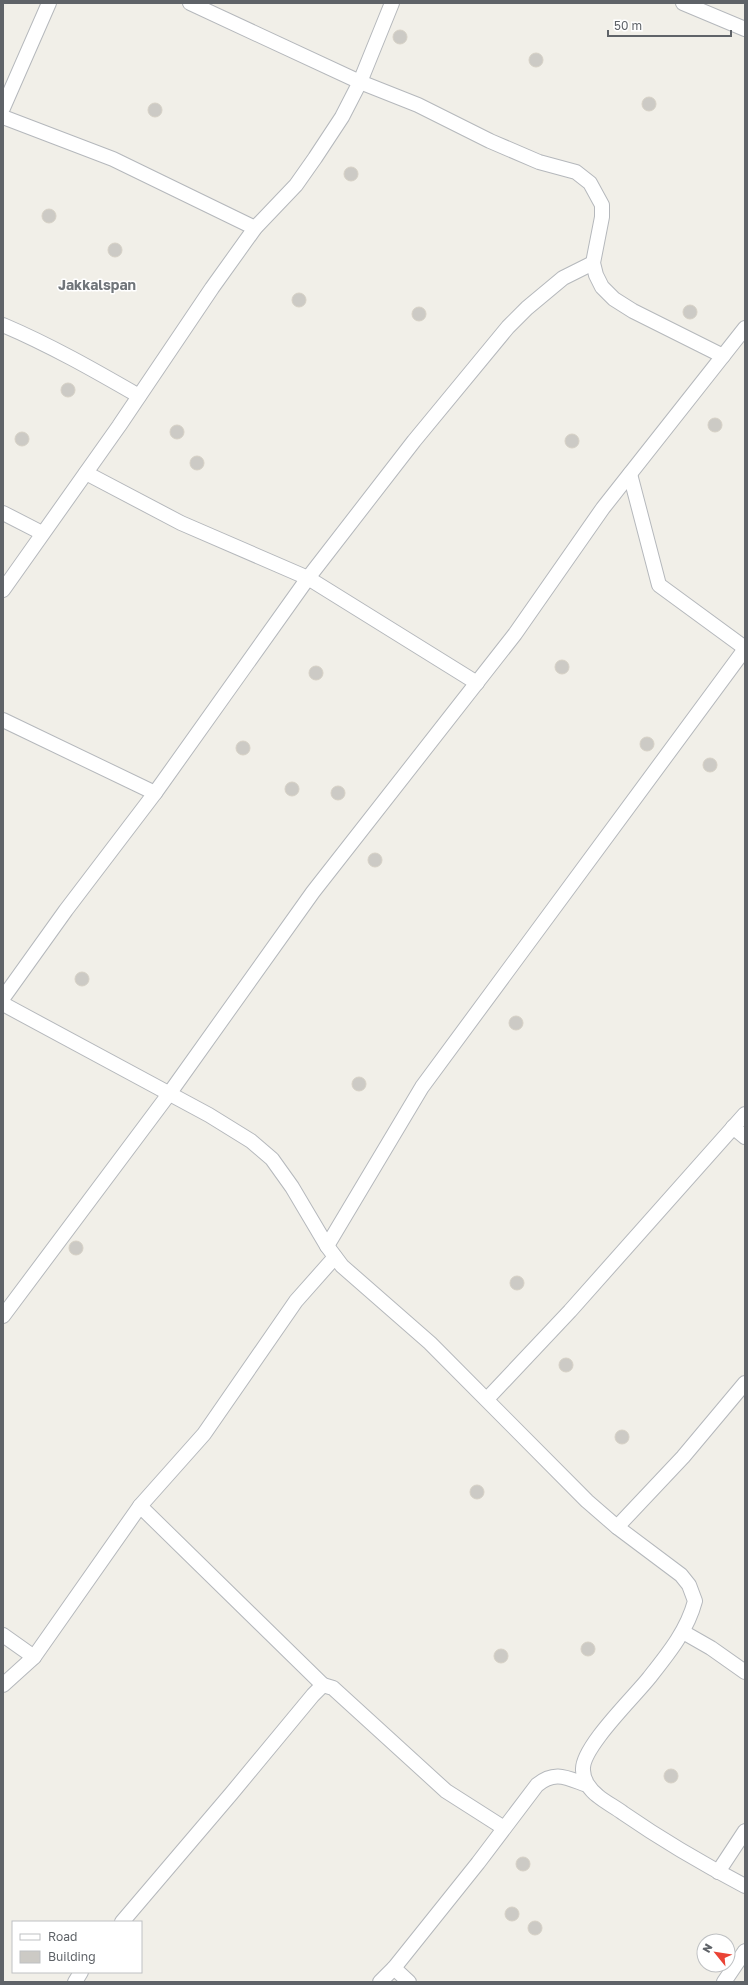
<svg xmlns="http://www.w3.org/2000/svg" width="748" height="1985" font-family="'Golos Text',sans-serif">
  <style>
    .building { fill: #cccac5; stroke: #d6d1c6 }
    .lines { fill: none; stroke-linecap: round; stroke-linejoin: round }
    .minor-casing { stroke: #b5b8bc; stroke-width: 16 }
    .minor { stroke: #fff; stroke-width: 14 }
    .labels { text-anchor: middle; stroke-width: 3; stroke-linejoin: round; paint-order: stroke }
    .district-label { font-size: 14px; font-weight: bold; fill: #70757a; stroke: #fff }
  </style>
  <rect width="100%" height="100%" fill="#f1efe8"/>
  <!-- building -->
  <g class="building">
    <circle cx="400" cy="37" r="7"/>
    <circle cx="536" cy="60" r="7"/>
    <circle cx="649" cy="104" r="7"/>
    <circle cx="155" cy="110" r="7"/>
    <circle cx="351" cy="174" r="7"/>
    <circle cx="49" cy="216" r="7"/>
    <circle cx="115" cy="250" r="7"/>
    <circle cx="299" cy="300" r="7"/>
    <circle cx="690" cy="312" r="7"/>
    <circle cx="419" cy="314" r="7"/>
    <circle cx="68" cy="390" r="7"/>
    <circle cx="715" cy="425" r="7"/>
    <circle cx="177" cy="432" r="7"/>
    <circle cx="22" cy="439" r="7"/>
    <circle cx="572" cy="441" r="7"/>
    <circle cx="197" cy="463" r="7"/>
    <circle cx="562" cy="667" r="7"/>
    <circle cx="316" cy="673" r="7"/>
    <circle cx="647" cy="744" r="7"/>
    <circle cx="243" cy="748" r="7"/>
    <circle cx="710" cy="765" r="7"/>
    <circle cx="292" cy="789" r="7"/>
    <circle cx="338" cy="793" r="7"/>
    <circle cx="375" cy="860" r="7"/>
    <circle cx="82" cy="979" r="7"/>
    <circle cx="516" cy="1023" r="7"/>
    <circle cx="359" cy="1084" r="7"/>
    <circle cx="76" cy="1248" r="7"/>
    <circle cx="517" cy="1283" r="7"/>
    <circle cx="566" cy="1365" r="7"/>
    <circle cx="622" cy="1437" r="7"/>
    <circle cx="477" cy="1492" r="7"/>
    <circle cx="588" cy="1649" r="7"/>
    <circle cx="501" cy="1656" r="7"/>
    <circle cx="671" cy="1776" r="7"/>
    <circle cx="523" cy="1864" r="7"/>
    <circle cx="512" cy="1914" r="7"/>
    <circle cx="535" cy="1928" r="7"/>
  </g>
  <g class="lines">
    <!-- minor casing -->
    <g class="minor-casing">
      <g id="minor">
        <polyline points="190,3 360,82 418,105 490,141 539,162 576,172 590,183 602,205 602,217 593,263 596,275 602,287 614,299 633,311 723,356"/>
        <polyline points="683,3 745,29"/>
        <polyline points="3,108 49,3"/>
        <polyline points="3,117 113,159 255,228"/>
        <path d="M 3,325 C 50,345 94,370 139,396"/>
        <polyline points="86,473 181,523 308,578 477,683"/>
        <polyline points="630,474 659,585 745,648"/>
        <polyline points="3,513 42,533"/>
        <polyline points="3,590 119,426 212,288 255,228 296,185 315,158 342,117 360,82 392,3"/>
        <polyline points="3,720 155,793"/>
        <polyline points="3,998 66,910 155,793 308,578 414,441 508,327 527,308 563,278 593,263"/>
        <path d="M 3,1004 L 209,1115 L 251,1141 L 272,1159 L 292,1187 L 327,1246 L 342,1266 L 430,1343 L 587,1501 L 617,1527 L 681,1575 L 689,1585 L 695,1601 C 687,1631 668,1654 649,1678 C 634,1697 581,1748 583,1770 C 583,1780 590,1790 598,1796 C 605,1802 615,1807 623,1813 C 662,1840 703,1864 745,1886"/>
        <polyline points="733,1127 745,1137"/>
        <polyline points="327,1246 422,1087 745,649"/>
        <polyline points="3,1316 169,1094 313,892 515,634 603,508 745,328"/>
        <polyline points="487,1399 570,1311 745,1114"/>
        <polyline points="140,1506 323,1685"/>
        <polyline points="617,1527 683,1457 745,1383"/>
        <polyline points="683,1632 711,1648 745,1672"/>
        <polyline points="3,1635 34,1657 3,1685"/>
        <polyline points="34,1657 140,1506 204,1434 296,1301 335,1257"/>
        <polyline points="718,1872 745,1831"/>
        <polyline points="122,1922 231,1794 313,1695 323,1685 333,1688 446,1791 504,1828"/>
        <polyline points="394,1968 409,1982"/>
        <polyline points="75,1982 81,1972"/>
        <path d="M 380,1982 L 394,1968 L 478,1863 L 537,1785 C 555,1770 567,1778 587,1785"/>
        <polyline points="724,1982 745,1951"/>
      </g>
    </g>
    <!-- minor -->
    <use href="#minor" class="minor"/>
  </g>
  <g class="labels">
    <!-- district labels -->
    <g class="district-label">
      <text x="97" y="290">Jakkalspan</text>
    </g>
  </g>
  <!-- border -->
  <rect width="748" height="1985" fill="none" stroke="#5f6368" stroke-width="8"/>
  <!-- legend -->
  <rect x="12" y="1921" width="130" height="52" fill="#ffffff" stroke="#bfc1c3"/>
  <rect x="20" y="1934" width="20" height="6" fill="#ffffff" stroke="#bfc1c3"/>
  <text x="48" y="1941" font-size="12" fill="#5f6368">Road</text>
  <rect x="20" y="1951" width="20" height="12" fill="#cccac5" stroke="#bfc1c3"/>
  <text x="48" y="1961" font-size="12" fill="#5f6368">Building</text>
  <!-- north arrow -->
  <g transform="translate(716 1953) rotate(300)"><circle r="19" fill="#ffffff" stroke="#bfc1c3"/>
  <path d="M0-3L7 15L0 10L-7 15Z" fill="#ea4335"/>
  <text y="-6" font-size="11" font-weight="bold" text-anchor="middle" fill="#5f6368">N</text>
  </g>
  <!-- scale -->
  <path d="M608 30v6h123v-6" fill="none" stroke="#5f6368" stroke-width="2"/>
  <text x="614" y="30" font-size="12" fill="#5f6368" stroke="#ffffff" stroke-width="3" paint-order="stroke">50 m</text>
</svg>
